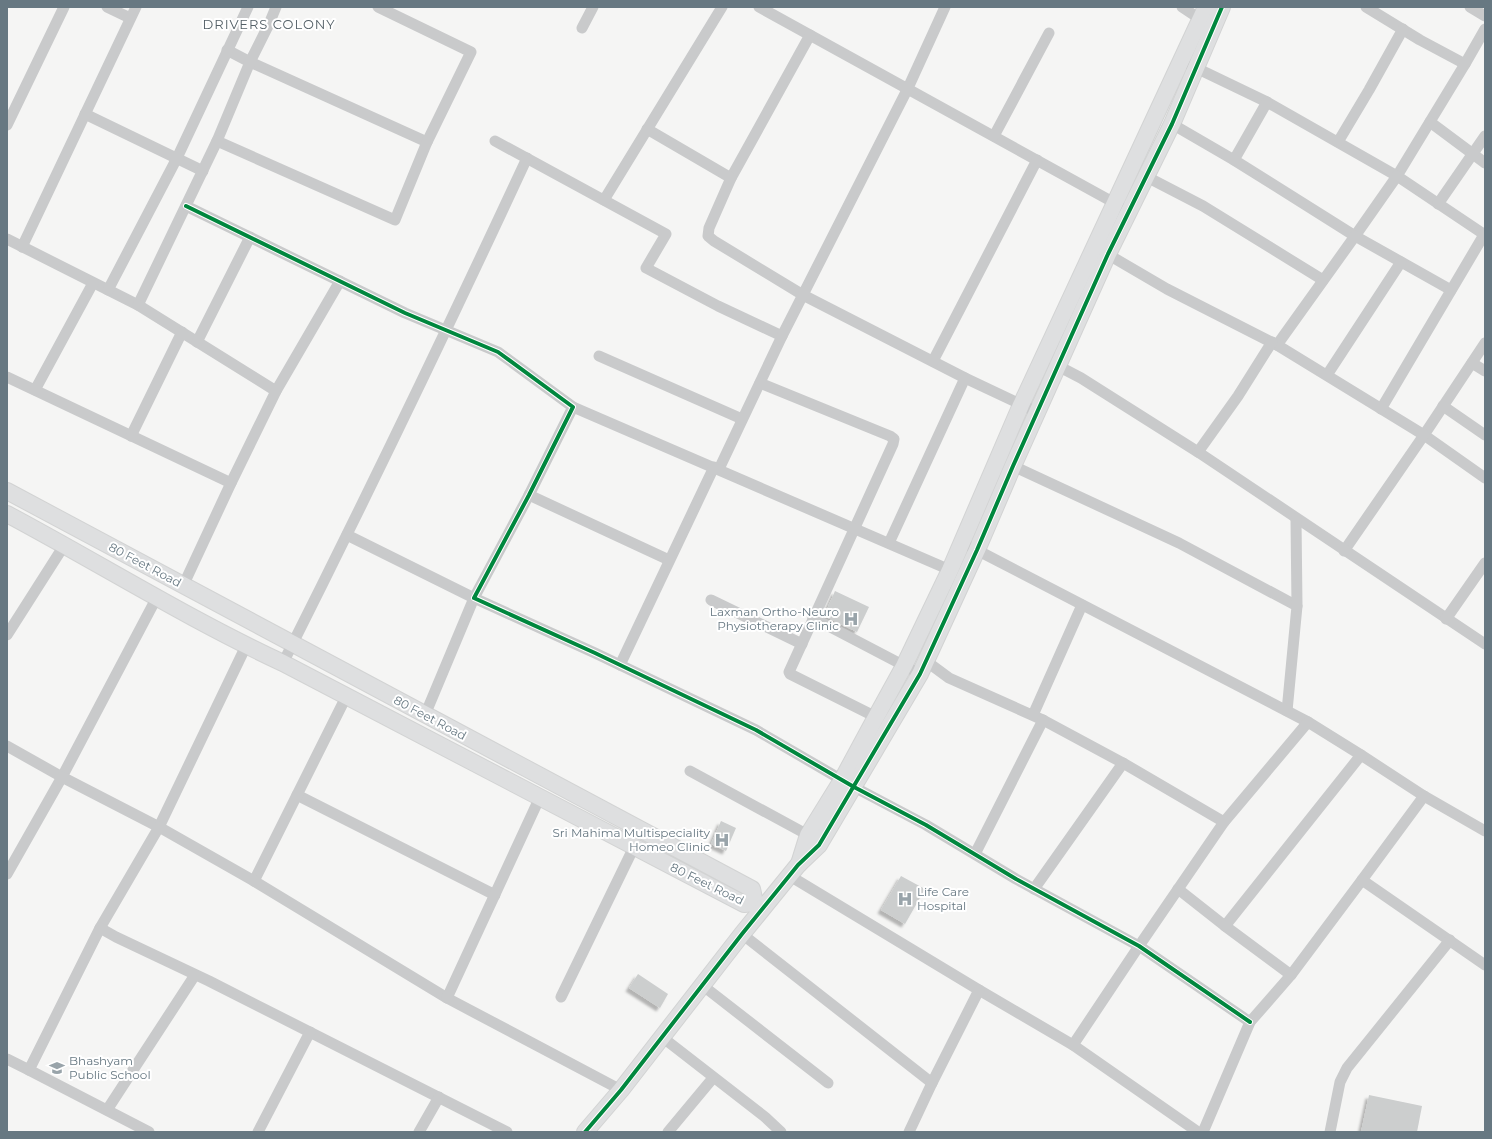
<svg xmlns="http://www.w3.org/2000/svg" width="1492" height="1139" font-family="Montserrat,sans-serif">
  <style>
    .building { fill: #cccece; filter: url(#shadow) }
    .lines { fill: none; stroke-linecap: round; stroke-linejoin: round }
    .secondary-casing { stroke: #d2d3d3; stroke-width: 18 }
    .street { stroke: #c9cacb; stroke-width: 11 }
    .secondary { stroke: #dedfe0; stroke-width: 16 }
    .cycleway-casing { stroke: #fff; stroke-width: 6 }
    .cycleway { stroke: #00873e; stroke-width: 4 }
    .labels { text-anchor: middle; stroke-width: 4; stroke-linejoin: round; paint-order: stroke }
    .street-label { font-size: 12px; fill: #677882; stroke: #fff }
    .poi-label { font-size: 12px; fill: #677882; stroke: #fff; text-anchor: end }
    .neighbourhood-label { font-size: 13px; letter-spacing: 1px; fill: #546067; stroke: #fff }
  </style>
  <defs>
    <filter id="shadow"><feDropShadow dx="-3.5" dy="3.5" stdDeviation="1" flood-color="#0004"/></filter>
  </defs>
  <rect width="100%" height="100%" fill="#f5f5f4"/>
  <!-- building -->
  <g class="building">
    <polygon points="835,591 869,607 857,632 824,616"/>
    <polygon points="721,821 736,828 726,851 711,844"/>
    <polygon points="901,876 925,889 905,924 881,910"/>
    <polygon points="638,974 668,994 660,1008 629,988"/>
    <polygon points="1369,1095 1422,1106 1417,1132 1361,1132"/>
  </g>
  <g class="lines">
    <!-- secondary casing -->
    <g class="secondary-casing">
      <g id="secondary">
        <path d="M 7,491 L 752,889 L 755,903 L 744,904 L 283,663 C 188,619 99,563 7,514"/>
        <polyline points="799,864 808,835 842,780 876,717 904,666 950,570 1021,405 1206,7"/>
        <polyline points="585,1132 621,1090 742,934 798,865 819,845 920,674 977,550 1013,466 1108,254 1172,124 1222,7"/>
      </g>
    </g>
    <!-- street -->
    <g class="street">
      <polyline points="107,7 130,18"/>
      <polyline points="759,7 1120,206"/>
      <polyline points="1182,7 1200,19"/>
      <polyline points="1366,7 1420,40 1465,64"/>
      <polyline points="1470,7 1485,16"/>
      <polyline points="582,28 593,7"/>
      <polyline points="810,35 731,178 709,228 708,236 714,241 803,295 965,378 1037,412"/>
      <polyline points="227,50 250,62 427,142"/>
      <polyline points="1190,65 1267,102 1397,176 1465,64 1485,29"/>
      <polyline points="1267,102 1234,160 1355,236 1397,176 1485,235"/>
      <polyline points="85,114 203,171"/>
      <polyline points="1430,122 1485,163"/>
      <polyline points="1172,124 1234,160"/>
      <polyline points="7,125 64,7"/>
      <polyline points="647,129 731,178"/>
      <polyline points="994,136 1049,33"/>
      <polyline points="217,141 250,62 269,24 276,7"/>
      <polyline points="495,141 666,234 646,268 718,306 782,336 719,469"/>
      <polyline points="1338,142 1369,90 1403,29"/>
      <polyline points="1147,177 1203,206 1323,280"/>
      <polyline points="604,200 722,7"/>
      <polyline points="1438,204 1485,136"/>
      <polyline points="186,206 405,313 498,352 573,407 529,495 474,598 595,653 756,730 854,787 926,825 1016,879 1139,946 1250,1022"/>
      <polyline points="7,239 138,305 217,141 395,220 427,142 471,52 378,7"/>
      <polyline points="22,247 136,7"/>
      <polyline points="1102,251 1167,289 1277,345 1355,236 1451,290"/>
      <polyline points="108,290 177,158 248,7"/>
      <polyline points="138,305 276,391 231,483 183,586"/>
      <polyline points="782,336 908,88 945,7"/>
      <polyline points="197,342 250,237"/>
      <polyline points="1485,343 1424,435 1485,478"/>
      <polyline points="1277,345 1424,435 1344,551"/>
      <polyline points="599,356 742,419"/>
      <polyline points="933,361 1037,160"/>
      <polyline points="1472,363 1485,371"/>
      <polyline points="1058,366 1081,378 1198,452 1238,396 1272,342"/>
      <polyline points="1327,375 1401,262"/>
      <polyline points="7,377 231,483"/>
      <polyline points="760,383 890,436 894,439 893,444 789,672 790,674 876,717"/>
      <polyline points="35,390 93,283"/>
      <polyline points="276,391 340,281"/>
      <polyline points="1443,406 1485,435"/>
      <polyline points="573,407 950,570"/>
      <polyline points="1381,409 1485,233"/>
      <polyline points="131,436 182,332"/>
      <polyline points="1198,452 1485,644"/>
      <polyline points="1013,466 1179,543 1297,606 1287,711"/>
      <polyline points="529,495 669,560"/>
      <polyline points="1296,519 1297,606"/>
      <polyline points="347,535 474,598 425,715"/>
      <polyline points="889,543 965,378"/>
      <polyline points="971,547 1308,722 1361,755 1424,796 1485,831"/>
      <polyline points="711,600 802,644"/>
      <polyline points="813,618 920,674"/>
      <polyline points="1446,619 1485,563"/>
      <polyline points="7,635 65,544"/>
      <polyline points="926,661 949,678 1043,720 1123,763 1224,822"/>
      <path d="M 283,663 C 367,496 448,328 527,158"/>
      <polyline points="620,665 714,467"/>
      <polyline points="1033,715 1082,605"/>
      <polyline points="7,746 62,777 157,597"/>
      <polyline points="690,771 808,835"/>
      <polyline points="297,795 495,895"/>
      <polyline points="975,854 1043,720"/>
      <polyline points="7,874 62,777 159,827 246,646"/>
      <polyline points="790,876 979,990 1073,1045 1198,1132"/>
      <polyline points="1362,880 1424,796"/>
      <polyline points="254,881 346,697"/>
      <polyline points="1034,889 1123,763"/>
      <polyline points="1178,889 1225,926 1291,975 1362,880 1485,965"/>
      <polyline points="1225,926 1361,755"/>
      <polyline points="100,928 159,827 254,881 447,998 621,1090"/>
      <polyline points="742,934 932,1083"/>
      <polyline points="702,985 828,1083"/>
      <polyline points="561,997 634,847"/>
      <polyline points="447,998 540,797"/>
      <polyline points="662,1037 765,1117 781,1132"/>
      <polyline points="1073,1045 1139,946 1224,822 1308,722"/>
      <polyline points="7,1059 29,1070 100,928 116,937 209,981 507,1132"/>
      <polyline points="29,1070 149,1132"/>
      <polyline points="107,1110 195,975"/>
      <polyline points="258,1132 310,1032"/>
      <polyline points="419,1132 439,1097"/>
      <polyline points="668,1132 713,1078"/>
      <polyline points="909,1132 932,1083 979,990"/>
      <polyline points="1203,1132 1250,1022 1291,975"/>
      <polyline points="1330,1132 1340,1082 1347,1068 1450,940"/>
    </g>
    <!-- secondary -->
    <use href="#secondary" class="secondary"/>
    <!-- cycleway casing -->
    <g class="cycleway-casing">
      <g id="cycleway">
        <polyline points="186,206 405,313 498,352 573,407 529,495 474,598 595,653 756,730 854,787 926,825 1016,879 1139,946 1250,1022"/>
        <polyline points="585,1132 621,1090 742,934 798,865 819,845 920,674 977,550 1013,466 1108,254 1172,124 1222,7"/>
      </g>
    </g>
    <!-- cycleway -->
    <use href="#cycleway" class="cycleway"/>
  </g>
  <!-- icons -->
  <defs>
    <g id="hospital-bare" transform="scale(1.2)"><path d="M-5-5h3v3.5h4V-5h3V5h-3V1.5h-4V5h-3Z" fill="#99a4aa" stroke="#fff" stroke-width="2.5" paint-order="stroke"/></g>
    <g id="school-bare" transform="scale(1.2)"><path d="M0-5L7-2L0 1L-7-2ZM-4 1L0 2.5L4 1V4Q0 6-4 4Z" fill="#99a4aa" stroke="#fff" stroke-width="2.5" paint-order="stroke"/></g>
  </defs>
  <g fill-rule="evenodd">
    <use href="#hospital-bare" x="851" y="619"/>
    <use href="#hospital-bare" x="722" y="840"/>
    <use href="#hospital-bare" x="905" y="899"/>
    <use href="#school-bare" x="57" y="1068"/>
  </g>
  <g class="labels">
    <!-- street labels -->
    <g class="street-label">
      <text transform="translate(145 565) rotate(28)" y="4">80 Feet Road</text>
      <text transform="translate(430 718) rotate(28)" y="4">80 Feet Road</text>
      <text transform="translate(707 884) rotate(26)" y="4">80 Feet Road</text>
    </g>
    <!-- poi labels -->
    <g class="poi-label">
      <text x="839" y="616">Laxman Ortho-Neuro<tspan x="839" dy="14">Physiotherapy Clinic</tspan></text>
      <text x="710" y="837">Sri Mahima Multispeciality<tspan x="710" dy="14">Homeo Clinic</tspan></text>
      <text x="917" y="896" text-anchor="start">Life Care<tspan x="917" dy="14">Hospital</tspan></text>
      <text x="69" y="1065" text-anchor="start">Bhashyam<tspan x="69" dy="14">Public School</tspan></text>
    </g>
    <!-- neighbourhood labels -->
    <g class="neighbourhood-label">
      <text x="269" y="29">DRIVERS COLONY</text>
    </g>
  </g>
  <!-- border -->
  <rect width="1492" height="1139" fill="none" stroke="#677882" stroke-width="16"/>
</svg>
